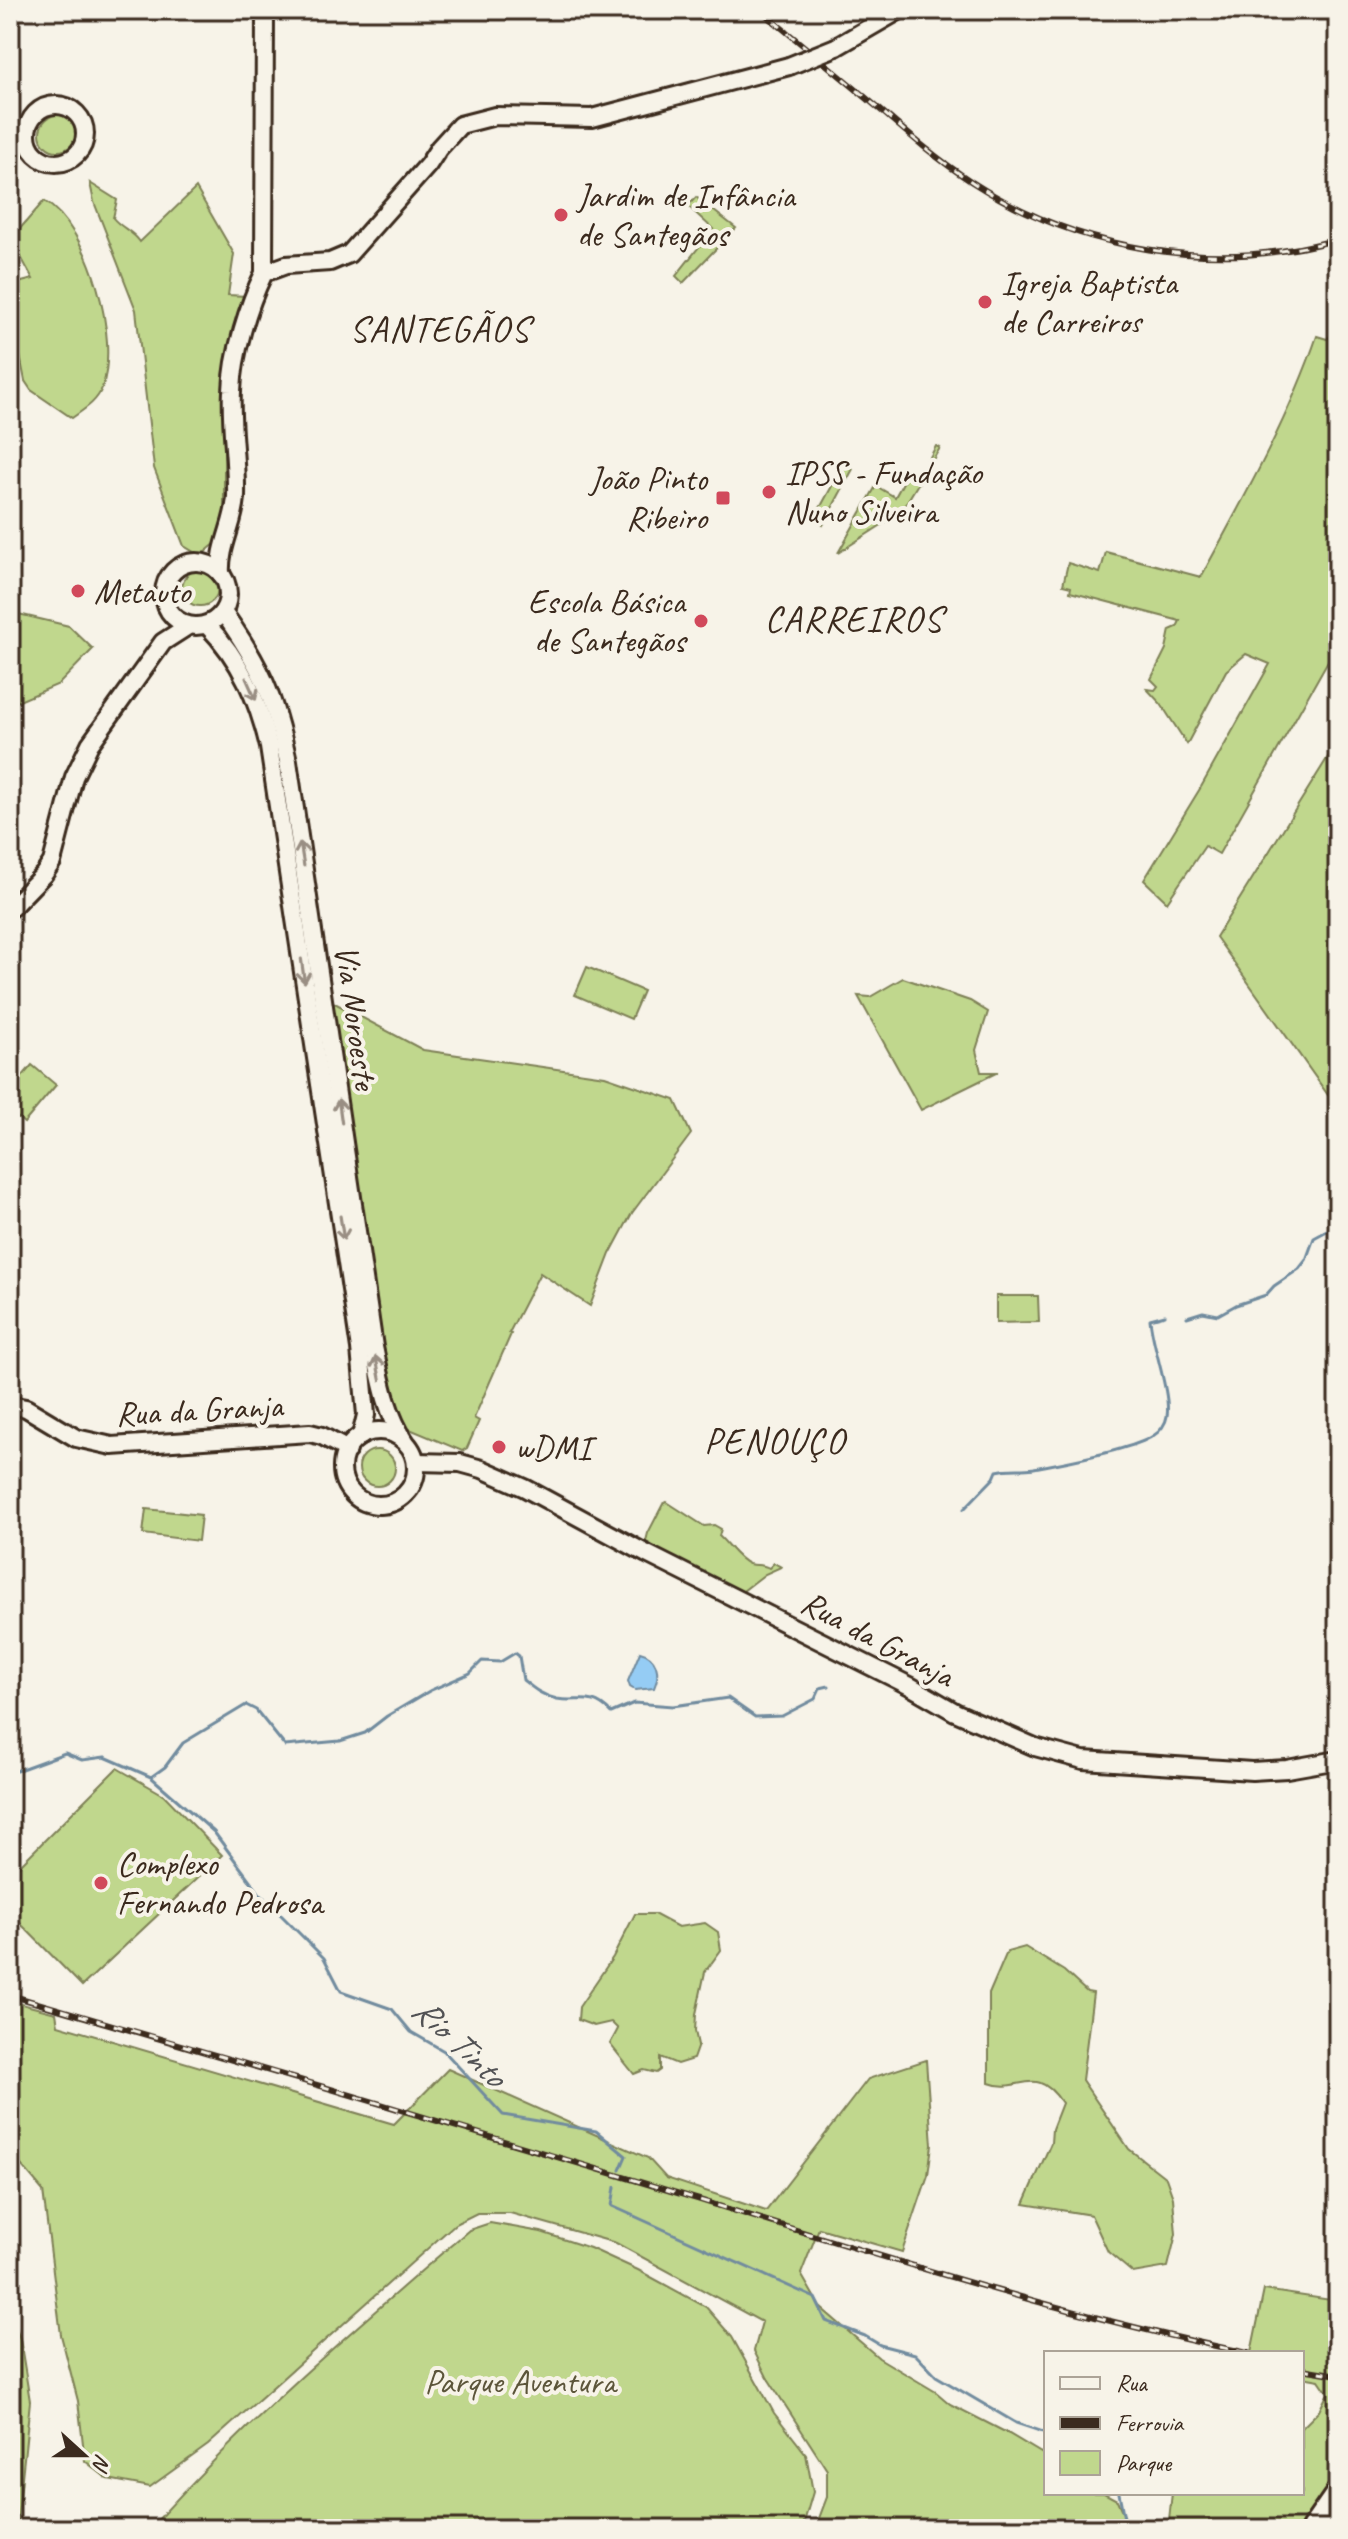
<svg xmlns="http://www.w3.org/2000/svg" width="1348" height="2539" font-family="Caveat,sans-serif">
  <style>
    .green { fill: #c0d78d; stroke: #7e8056; stroke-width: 2 }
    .water { fill: #95ccf4; stroke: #718b9e; stroke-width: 2 }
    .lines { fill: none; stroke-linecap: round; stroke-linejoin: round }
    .stream { stroke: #718b9e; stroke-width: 3 }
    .secondary-casing { stroke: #3b2a1e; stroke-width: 22 }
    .highway-casing { stroke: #3b2a1e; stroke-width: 28 }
    .secondary { stroke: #f7f3e8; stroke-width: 16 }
    .highway { stroke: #f7f3e8; stroke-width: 22 }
    .rail-casing { stroke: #3b2a1e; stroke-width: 6 }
    .rail { stroke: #f7f3e8; stroke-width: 3; stroke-dasharray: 9; stroke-linecap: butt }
    .secondary-bridge-casing { stroke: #3b2a1e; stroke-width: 22; stroke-linecap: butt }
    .secondary-bridge { stroke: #f7f3e8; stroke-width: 16 }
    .oneway { stroke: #998e83 }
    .poi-dot { fill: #d1495b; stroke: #f7f3e8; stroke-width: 3 }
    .labels { text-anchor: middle; stroke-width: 8; stroke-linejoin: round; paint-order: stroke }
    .poi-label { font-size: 34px; fill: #3b2a1e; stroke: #f7f3e8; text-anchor: start }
    .street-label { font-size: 34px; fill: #3b2a1e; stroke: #f7f3e8 }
    .park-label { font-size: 34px; fill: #5c553a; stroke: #f7f3e8 }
    .neighbourhood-label { font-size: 36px; letter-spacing: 2px; fill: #3b2a1e; stroke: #f7f3e8 }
    .water-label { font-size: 36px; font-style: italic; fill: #525254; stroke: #f7f3e8 }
  </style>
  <rect width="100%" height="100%" fill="#f7f3e8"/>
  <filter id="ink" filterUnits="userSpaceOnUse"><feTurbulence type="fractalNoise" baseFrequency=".0125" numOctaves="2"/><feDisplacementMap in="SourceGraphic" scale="16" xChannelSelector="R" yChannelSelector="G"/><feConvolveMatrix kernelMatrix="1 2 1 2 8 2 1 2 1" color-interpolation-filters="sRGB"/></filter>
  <g filter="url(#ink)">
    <!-- green -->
    <g class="green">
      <circle cx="58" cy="133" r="18"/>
      <path d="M 90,183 L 117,200 L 113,218 C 121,228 133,231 140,242 L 196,188 L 234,254 L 228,295 L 246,296 L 227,364 L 224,391 L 224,516 L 216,543 L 204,553 L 194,552 L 184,546 L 154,468 L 136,310 L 94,202 Z"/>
      <polygon points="696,197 736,228 683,283 676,276 713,229 688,206"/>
      <path d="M 44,201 C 90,228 120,339 102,388 C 97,402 83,410 72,418 L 31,390 L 25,381 L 10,305 L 10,285 L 33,279 L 11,239 Z"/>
      <path d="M 1317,336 L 1327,339 L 1330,336 L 1338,339 L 1338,643 L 1219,854 L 1205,846 L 1167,902 L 1144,880 L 1201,787 L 1270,664 L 1246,654 L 1226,671 L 1187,744 L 1161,704 L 1147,689 L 1155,690 L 1158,686 L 1151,679 L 1166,649 L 1170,630 L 1177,627 L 1180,621 L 1070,592 L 1071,587 L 1063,585 L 1068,563 L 1100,573 L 1106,552 L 1201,577 C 1243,500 1289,418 1317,336 Z"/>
      <polygon points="936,446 940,448 900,513 838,553 876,486 895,497 906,477 917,481"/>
      <polygon points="844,464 853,469 823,525 814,519"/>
      <circle cx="200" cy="588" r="18"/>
      <polygon points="10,612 69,626 93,649 59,684 10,705"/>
      <polygon points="1338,741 1338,1092 1328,1095 1216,937"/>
      <polygon points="587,967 643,991 631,1019 575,995"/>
      <polygon points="903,978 970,1001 988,1012 976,1050 981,1072 998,1072 921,1110 858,996 870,997"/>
      <polygon points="329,1000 423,1050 605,1076 675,1100 691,1134 632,1213 610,1254 590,1306 540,1273 509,1333 511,1334 474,1418 479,1421 467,1448 462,1451 400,1425 382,1361"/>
      <polygon points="32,1065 56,1085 24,1123 10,1111 10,1091"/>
      <polygon points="996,1296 1038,1296 1039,1322 996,1323"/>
      <circle cx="377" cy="1468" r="18"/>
      <path d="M 667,1502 L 704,1526 L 714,1525 L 721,1529 L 719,1536 C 728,1544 738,1560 749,1564 C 756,1566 762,1564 769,1568 L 774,1563 L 781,1567 L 765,1574 L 739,1594 L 645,1545 L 648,1533 L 663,1504 Z"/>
      <polygon points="146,1509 201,1515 198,1541 143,1534"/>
      <polygon points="117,1768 164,1795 222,1855 82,1986 10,1913 10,1875"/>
      <polygon points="635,1914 654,1914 678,1927 705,1923 718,1932 721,1950 705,1972 696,2014 695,2031 698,2045 693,2059 677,2064 660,2057 660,2070 656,2073 644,2070 634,2074 610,2044 618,2029 611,2022 594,2026 578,2020 579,2007 613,1957"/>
      <path d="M 1025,1947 L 1064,1971 L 1087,1992 L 1093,1993 L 1082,2080 L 1129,2149 L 1166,2178 L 1173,2198 L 1176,2234 L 1168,2267 L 1133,2273 L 1108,2252 L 1091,2215 L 1024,2204 L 1051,2143 L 1052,2129 L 1062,2103 C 1035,2062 1020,2095 989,2083 L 989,1994 L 1007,1952 Z"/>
      <polygon points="10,2001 56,2013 58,2025 394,2124 448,2069 648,2158 666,2178 766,2211 868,2079 926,2060 932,2145 928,2175 902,2252 819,2228 801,2274 820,2307 879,2358 936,2392 950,2404 1009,2434 1046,2456 1046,2493 1104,2493 1117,2500 1130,2529 815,2529 827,2497 827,2470 767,2377 754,2351 762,2322 616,2243 510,2213 477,2213 455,2224 208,2445 150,2487 108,2479 85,2461 78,2401 61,2335 43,2191 10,2152"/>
      <path d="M 490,2223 L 541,2232 L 590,2248 L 638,2270 L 706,2307 L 732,2337 L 774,2413 L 806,2454 L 813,2492 L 802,2529 L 155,2529 L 157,2521 C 252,2415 361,2323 469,2230 Z"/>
      <path d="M 1264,2290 L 1338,2301 L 1338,2458 C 1334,2465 1334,2469 1332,2477 C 1328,2496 1310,2515 1298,2529 L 1168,2529 L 1172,2493 L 1302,2493 L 1302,2428 L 1319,2411 L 1328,2393 L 1319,2380 L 1302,2377 L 1302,2353 L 1251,2353 Z"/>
      <polygon points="10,2308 20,2339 30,2401 18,2516 19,2529 10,2529"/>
    </g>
    <!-- water -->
    <path class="water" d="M 640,1652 C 657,1656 661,1673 654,1688 L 635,1690 L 630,1687 L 628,1681 Z"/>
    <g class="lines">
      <!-- stream -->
      <g class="stream">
        <polyline points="1187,1317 1203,1312 1218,1315 1236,1305 1266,1295 1274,1286 1299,1269 1306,1260 1314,1238 1338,1225"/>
        <path d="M 964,1509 L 994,1478 L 997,1471 C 1010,1468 1021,1470 1034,1468 C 1061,1463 1132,1450 1153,1436 C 1160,1432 1166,1424 1167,1416 C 1171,1394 1152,1345 1150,1319 L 1165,1315"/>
        <polyline points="10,1767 16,1771 65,1753 82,1760 105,1757 151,1777 214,1832 260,1894 324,1958 341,1991 392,2009 411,2032 444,2051 503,2115 596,2131 626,2156 620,2170"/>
        <path d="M 151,1777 L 165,1767 L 183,1743 L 246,1705 L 256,1710 L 285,1746 L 340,1741 L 365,1733 L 387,1716 L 431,1690 L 470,1673 L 482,1661 L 500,1662 L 515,1653 L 519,1656 L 523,1680 C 533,1688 542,1696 557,1699 C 580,1703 591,1692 611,1713 L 634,1703 L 673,1706 L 728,1698 L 755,1717 L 782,1716 L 815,1699 L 820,1688 L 829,1686"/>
        <polyline points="615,2187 612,2206 815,2298 826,2321 865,2336 880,2345 915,2354 936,2376 1016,2423 1046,2433"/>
        <polyline points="1119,2493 1126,2529"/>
      </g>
      <!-- secondary casing -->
      <g class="secondary-casing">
        <g id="secondary">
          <polyline points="836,47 900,10"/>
          <circle cx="56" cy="134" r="29"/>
          <polyline points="264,273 265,10"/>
          <circle cx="196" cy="594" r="32"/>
          <path d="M 221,574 C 219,546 235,523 236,496 C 237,461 230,426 232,391 C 233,355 248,305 264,273 L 286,265 L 330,262 L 349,254 L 428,165 L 439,148 L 460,125 L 495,116 L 592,118 L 789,66"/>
          <path d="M 223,612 C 262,667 274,696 288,761 L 374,1347 C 381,1380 386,1412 405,1441"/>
          <path d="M 207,625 C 241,660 258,700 269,747 L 360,1349 L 366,1415 L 361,1436"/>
          <polyline points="10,909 44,874 52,862 74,777 90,744 163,642 188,626"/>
          <polyline points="10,1405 26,1408 76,1438 112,1446 310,1433 322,1436 348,1450"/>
          <circle cx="379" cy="1468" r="37"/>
          <polyline points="416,1462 460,1463 482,1469 525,1488 647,1554 910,1686 955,1712 1035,1747 1083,1760 1252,1771 1287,1769 1338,1760"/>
        </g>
      </g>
      <!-- highway casing -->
      <g class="highway-casing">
        <polyline id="highway" points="1313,2529 1338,2493"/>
      </g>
      <!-- secondary -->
      <use href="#secondary" class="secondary"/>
      <!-- highway -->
      <use href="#highway" class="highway"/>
      <!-- rail casing -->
      <g class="rail-casing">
        <g id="rail">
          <path d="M 760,10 C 799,42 838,74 877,107 C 907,133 938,160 972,182 C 1079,251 1215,274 1338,239"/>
          <path d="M 10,1995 C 236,2060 462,2128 687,2196 C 871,2253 1059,2314 1248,2353"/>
          <polyline points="1302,2369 1338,2375"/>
        </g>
      </g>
      <!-- rail -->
      <use href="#rail" class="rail"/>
      <!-- secondary-bridge casing -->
      <g class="secondary-bridge-casing">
        <polyline id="secondary-bridge" points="789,66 836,47"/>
      </g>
      <!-- secondary-bridge -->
      <use href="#secondary-bridge" class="secondary-bridge"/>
    </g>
    <!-- one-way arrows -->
    <defs><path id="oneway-shaft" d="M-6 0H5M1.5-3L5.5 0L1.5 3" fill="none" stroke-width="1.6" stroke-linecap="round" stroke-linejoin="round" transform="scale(2)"/></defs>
    <g class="oneway">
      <use href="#oneway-shaft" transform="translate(251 689) rotate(66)"/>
      <use href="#oneway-shaft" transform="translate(302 854) rotate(-99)"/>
      <use href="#oneway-shaft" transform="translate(303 971) rotate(82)"/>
      <use href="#oneway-shaft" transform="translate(340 1111) rotate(-98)"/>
      <use href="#oneway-shaft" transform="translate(342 1228) rotate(81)"/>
      <use href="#oneway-shaft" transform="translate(378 1368) rotate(-101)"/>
    </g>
  </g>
  <!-- markers -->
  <g class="poi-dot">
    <circle cx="561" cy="215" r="8"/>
    <circle cx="985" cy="302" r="8"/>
    <circle cx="769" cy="492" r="8"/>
    <rect x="715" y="490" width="16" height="16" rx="4"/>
    <circle cx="78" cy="591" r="8"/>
    <circle cx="701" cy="621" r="8"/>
    <circle cx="499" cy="1447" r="8"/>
    <circle cx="101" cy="1883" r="8"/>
  </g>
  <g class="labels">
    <!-- poi labels -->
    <g class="poi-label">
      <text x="577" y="207">Jardim de Infância<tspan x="577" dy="39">de Santegãos</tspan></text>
      <text x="1001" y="294">Igreja Baptista<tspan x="1001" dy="39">de Carreiros</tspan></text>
      <text x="785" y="484">IPSS - Fundação<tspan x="785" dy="39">Nuno Silveira</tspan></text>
      <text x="707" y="490" text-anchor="end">João Pinto<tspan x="707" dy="39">Ribeiro</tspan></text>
      <text x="94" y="603">Metauto</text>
      <text x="685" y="613" text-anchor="end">Escola Básica<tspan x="685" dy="39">de Santegãos</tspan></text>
      <text x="515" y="1459">wDMI</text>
      <text x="117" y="1875">Complexo<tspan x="117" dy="39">Fernando Pedrosa</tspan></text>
    </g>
    <!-- street labels -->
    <g class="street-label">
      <text transform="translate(357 1017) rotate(82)" y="12">Via Noroeste</text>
      <text transform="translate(199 1409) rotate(-3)" y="12">Rua da Granja</text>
      <text transform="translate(878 1638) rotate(28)" y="12">Rua da Granja</text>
    </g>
    <!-- park labels -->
    <g class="park-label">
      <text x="520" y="2393">Parque Aventura</text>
    </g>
    <!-- neighbourhood labels -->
    <g class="neighbourhood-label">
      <text x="440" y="341">SANTEGÃOS</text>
      <text x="854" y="631">CARREIROS</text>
      <text x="775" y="1453">PENOUÇO</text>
    </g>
    <!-- water labels -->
    <g class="water-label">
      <text transform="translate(460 2041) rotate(43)" y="13">Rio Tinto</text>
    </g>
  </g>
  <!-- margin -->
  <rect width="1348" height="2539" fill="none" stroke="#f7f3e8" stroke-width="40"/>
  <rect x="20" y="20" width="1308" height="2499" fill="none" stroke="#3b2a1e" stroke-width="3" filter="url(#ink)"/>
  <!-- legend -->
  <rect x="1044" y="2351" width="260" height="144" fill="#f7f3e8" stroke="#aca397" stroke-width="2"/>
  <rect x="1060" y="2377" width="40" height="12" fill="#f7f3e8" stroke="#aca397" stroke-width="2"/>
  <text x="1116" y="2391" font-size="24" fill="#3b2a1e">Rua</text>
  <rect x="1060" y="2417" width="40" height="12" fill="#3b2a1e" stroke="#aca397" stroke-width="2"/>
  <text x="1116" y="2431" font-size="24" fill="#3b2a1e">Ferrovia</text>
  <rect x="1060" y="2451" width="40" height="24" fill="#c0d78d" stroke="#aca397" stroke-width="2"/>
  <text x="1116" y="2471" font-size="24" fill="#3b2a1e">Parque</text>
  <!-- north arrow -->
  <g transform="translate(84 2455) rotate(111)" stroke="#f7f3e8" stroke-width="6" paint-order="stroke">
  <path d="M0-6L14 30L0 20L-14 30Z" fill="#3b2a1e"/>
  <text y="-12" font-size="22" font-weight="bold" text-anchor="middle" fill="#3b2a1e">N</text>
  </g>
</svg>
